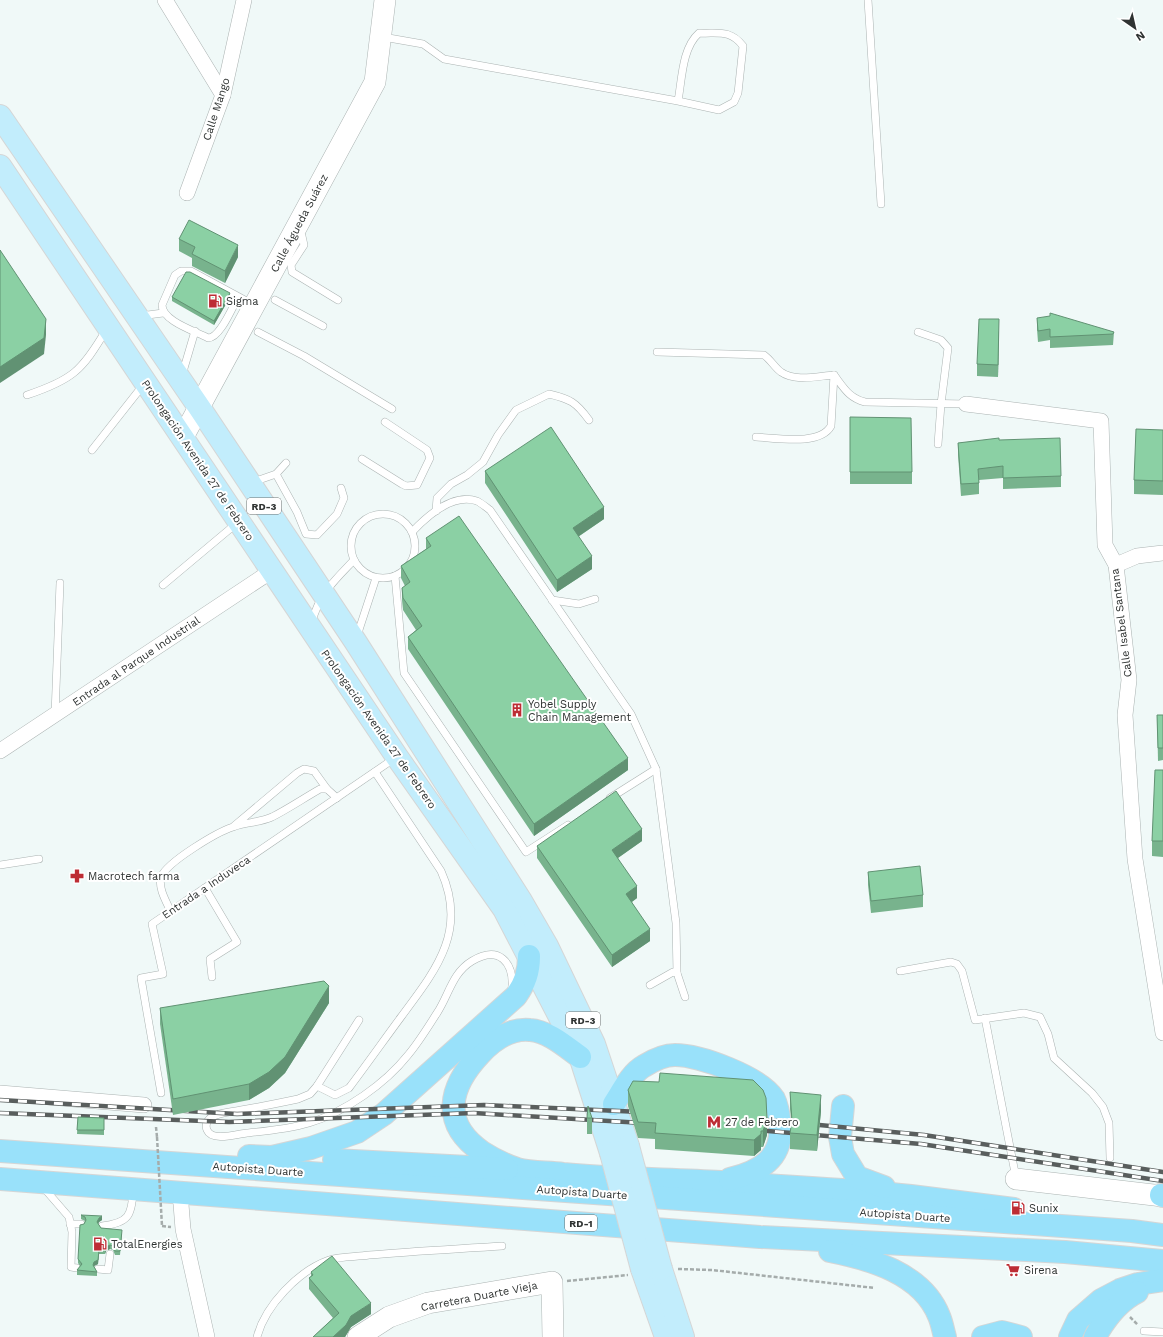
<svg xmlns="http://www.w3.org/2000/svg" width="1163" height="1337" font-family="'Work Sans',sans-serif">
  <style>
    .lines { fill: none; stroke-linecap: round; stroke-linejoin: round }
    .lane-casing { stroke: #abb3b2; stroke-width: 8 }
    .street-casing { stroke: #abb3b2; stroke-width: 16 }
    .secondary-casing { stroke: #abb3b2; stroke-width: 22 }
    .primary-casing { stroke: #d5d6d6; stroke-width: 24 }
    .highway-casing { stroke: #d5d6d6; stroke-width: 24 }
    .path { stroke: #a5acab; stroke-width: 2.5; stroke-dasharray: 4 2; stroke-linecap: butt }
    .lane { stroke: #fff; stroke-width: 7 }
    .street { stroke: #fff; stroke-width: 15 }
    .secondary { stroke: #fff; stroke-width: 21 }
    .primary { stroke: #c2edfc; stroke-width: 22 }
    .highway { stroke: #99e1fa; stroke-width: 22 }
    .rail-casing { stroke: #595e5d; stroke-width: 4.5 }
    .rail { stroke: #fff; stroke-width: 3; stroke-dasharray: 9; stroke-linecap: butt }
    .primary-bridge-casing { stroke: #d5d6d6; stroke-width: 24; stroke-linecap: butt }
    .path-bridge { stroke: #a5acab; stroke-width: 2.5; stroke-dasharray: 4 2; stroke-linecap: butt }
    .primary-bridge { stroke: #c2edfc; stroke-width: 22 }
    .wall { fill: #78b38d }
    .shaded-wall { fill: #619273 }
    .building { fill: #8bd0a4; stroke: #619273 }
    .labels { text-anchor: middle; stroke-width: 4; stroke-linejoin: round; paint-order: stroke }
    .shield { fill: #fff; stroke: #6d7070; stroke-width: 1 }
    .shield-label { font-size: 10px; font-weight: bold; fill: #2f3332 }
    .street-label { font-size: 11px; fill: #2f3332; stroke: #fff }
    .poi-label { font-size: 11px; fill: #2f3332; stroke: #fff; text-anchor: start }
  </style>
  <rect width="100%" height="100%" fill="#f0f9f8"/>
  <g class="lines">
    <!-- lane casing -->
    <g class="lane-casing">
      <g id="lane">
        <polyline points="868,0 881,204"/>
        <path d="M 383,37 L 423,44 L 444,59 L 678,101 L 719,110 L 734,102 L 738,93 L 743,46 C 730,29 718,34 699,33 C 682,48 682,79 678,101"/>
        <polyline points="297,233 302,236 304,245 291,265 292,272 338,300"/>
        <path d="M 238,297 C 232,308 220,338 208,338 C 195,331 162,321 162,305 L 175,275 L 181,271 L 191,271 L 254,305"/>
        <polyline points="275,300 323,326"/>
        <polyline points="140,316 163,313"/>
        <polyline points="258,332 304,356 392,409"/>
        <polyline points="918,332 941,340 948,348 941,404 938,444"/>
        <path d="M 657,352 L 764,355 C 771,360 775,368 781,372 C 795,382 818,376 834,375 C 844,388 849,398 865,402 L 966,404"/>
        <polyline points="182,375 195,331"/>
        <path d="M 27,395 C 72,380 82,371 106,330"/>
        <path d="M 756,437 C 777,438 820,446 831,426 L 834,375"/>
        <polyline points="92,450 144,384"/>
        <polyline points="362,459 402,484 406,486 417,485 430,458 427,450 385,422"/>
        <polyline points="276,474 297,512 306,534 317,535 337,514 344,498 341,488"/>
        <polyline points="253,482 276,474 286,463"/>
        <path d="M 436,511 L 437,498 L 451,484 L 467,475 L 483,462 L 498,435 L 516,410 L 549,394 C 570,399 576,402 589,420"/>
        <circle cx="383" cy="546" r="32"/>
        <path d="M 412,532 C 427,516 453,493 477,501 C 481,503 486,507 490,510 L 631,714 L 656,769 L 676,923 L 677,973"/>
        <polyline points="395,576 404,673 526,852 568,825"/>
        <polyline points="163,585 237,523"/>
        <polyline points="552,600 579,604 595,599"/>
        <path d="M 312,622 C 319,594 335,580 354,560"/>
        <polyline points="357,636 376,578"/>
        <polyline points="55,715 60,583"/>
        <polyline points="610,798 656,769"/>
        <polyline points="234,826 297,773 304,769 314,771 327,789"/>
        <polyline points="0,865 39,859"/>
        <polyline points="205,888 237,942 210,959 212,977"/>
        <path d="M 171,912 C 166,901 158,888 161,877 C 167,862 217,832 233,827 C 246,822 258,823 272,817 C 288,809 304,798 320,789 L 327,789 L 337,798"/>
        <polyline points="900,971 951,962 957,964 962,971 975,1020 1024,1013 1040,1017 1048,1034 1054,1058 1092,1093 1103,1107 1109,1123 1110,1158"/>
        <polyline points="650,985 673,972 677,973 685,997"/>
        <polyline points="985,1018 1016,1178"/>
        <path d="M 359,1020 L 317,1086 L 310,1094 L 298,1099 C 279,1103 260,1107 241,1110 C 232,1112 220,1112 212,1117 C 207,1120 205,1125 207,1130 C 212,1142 237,1134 247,1133 C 267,1131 289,1129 309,1123 C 345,1112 385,1084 408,1055 C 419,1042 428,1027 437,1013 C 449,995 452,973 472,961 C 499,945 514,962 512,989"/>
        <path d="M 317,1086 L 335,1095 L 349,1088 C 367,1064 384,1040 401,1017 C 436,970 468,931 441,871 L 375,772"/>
        <polyline points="161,1093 141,978 163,974 152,924 395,758"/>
        <polyline points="43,1187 69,1217 72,1232 71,1267 77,1268"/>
        <polyline points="70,1224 81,1224"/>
        <path d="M 102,1226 C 128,1223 132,1216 133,1191"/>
        <polyline points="98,1269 108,1270 110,1254"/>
        <polyline points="1144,1331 1163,1332"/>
        <path d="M 257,1337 C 265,1306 298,1271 329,1260 C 341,1256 356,1257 369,1255 C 413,1251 457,1249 502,1246"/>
      </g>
    </g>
    <!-- street casing -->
    <g class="street-casing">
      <g id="street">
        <polyline points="165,0 223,95"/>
        <polyline points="187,193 223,95 244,0"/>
        <polyline points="966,404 1101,421 1105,545 1116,565 1129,680 1125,715 1135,859 1163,1033"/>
        <polyline points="1116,565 1137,556 1163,553"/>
        <polyline points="0,751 273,570"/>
        <polyline points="0,1093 144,1105"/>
        <polyline points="180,1192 183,1229 207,1337"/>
      </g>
    </g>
    <!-- secondary casing -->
    <g class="secondary-casing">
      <g id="secondary">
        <polyline points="183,437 375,82 385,0"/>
        <polyline points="1016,1179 1163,1196"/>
        <polyline points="358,1337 389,1317 428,1303 552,1282 553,1337"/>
      </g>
    </g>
    <!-- primary casing -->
    <g class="primary-casing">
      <g id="primary">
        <polyline points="0,116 199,407 355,641 521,901 547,946 594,1044 628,1146"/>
        <polyline points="0,166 397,757 504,909 580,1056 611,1153"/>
        <polyline points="642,1269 666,1337"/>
        <polyline points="661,1269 683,1337"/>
      </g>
    </g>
    <!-- highway casing -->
    <g class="highway-casing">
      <g id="highway">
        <path d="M 580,1057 C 566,1047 548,1031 530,1030 C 509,1028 493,1040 480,1054 C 449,1087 440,1123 482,1152 C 493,1159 505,1165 517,1169 C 531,1173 548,1172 563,1174 C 616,1179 669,1179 721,1182 C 784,1187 848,1189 911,1196 C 945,1200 980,1205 1014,1209"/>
        <path d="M 614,1104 C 622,1092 631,1073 644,1066 C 652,1061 665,1055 675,1055 C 700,1055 760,1077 774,1099 C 778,1107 779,1116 780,1125 C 783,1159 759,1172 730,1179"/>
        <polyline points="843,1106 840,1137 843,1154 857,1177 884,1187"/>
        <polyline points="0,1151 1132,1231 1163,1235"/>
        <path d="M 249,1156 L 272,1157 L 311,1148 L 357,1132 L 384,1114 L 516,996 C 525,983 529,972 529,956"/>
        <polyline points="334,1160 507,1169"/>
        <polyline points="0,1179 760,1237 1065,1252 1163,1261"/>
        <polyline points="1161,1195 1163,1196"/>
        <path d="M 830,1251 C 870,1259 922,1273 939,1316 C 942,1323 943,1330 945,1337"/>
        <polyline points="983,1337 1002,1332 1021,1337"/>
        <polyline points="1070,1337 1078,1320 1101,1300 1120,1290 1138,1284 1163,1280"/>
        <path d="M 1095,1337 C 1105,1319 1119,1301 1137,1292"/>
      </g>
    </g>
    <!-- path -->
    <g class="path">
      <polyline points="156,1127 157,1137"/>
      <polyline points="162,1226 171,1227"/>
      <polyline points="678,1269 712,1270 875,1288"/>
      <polyline points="567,1281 628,1275"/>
      <polyline points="1130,1317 1138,1325"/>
    </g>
    <!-- lane -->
    <use href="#lane" class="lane"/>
    <!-- street -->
    <use href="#street" class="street"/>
    <!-- secondary -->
    <use href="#secondary" class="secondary"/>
    <!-- primary -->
    <use href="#primary" class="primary"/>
    <!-- highway -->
    <use href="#highway" class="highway"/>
    <!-- rail casing -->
    <g class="rail-casing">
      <g id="rail">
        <polyline points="0,1100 237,1114 484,1105 641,1112"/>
        <polyline points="0,1113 229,1122 474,1113 643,1123"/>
        <polyline points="757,1119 924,1135 1163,1172"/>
        <polyline points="757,1130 921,1144 1163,1181"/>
      </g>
    </g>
    <!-- rail -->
    <use href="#rail" class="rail"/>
    <!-- primary-bridge casing -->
    <g class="primary-bridge-casing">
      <g id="primary-bridge">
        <polyline points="628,1146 661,1269"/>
        <polyline points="611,1153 642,1269"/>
      </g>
    </g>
    <!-- path-bridge -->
    <polyline class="path-bridge" points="157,1137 162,1226"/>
    <!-- primary-bridge -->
    <use href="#primary-bridge" class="primary-bridge"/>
  </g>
  <!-- wall -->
  <g class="wall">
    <polygon points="179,239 238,257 225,283 192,266 192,258 179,251"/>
    <polygon points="172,297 230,297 214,325 172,301"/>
    <polygon points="1037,318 1114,332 1113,345 1050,348 1050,340 1038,342 1037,329"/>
    <polygon points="999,331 998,377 977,376 977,364"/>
    <polygon points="850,417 912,472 912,484 850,484"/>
    <polygon points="1163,430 1163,495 1134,494 1134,480"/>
    <polygon points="999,440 1061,476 1061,487 1003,489 1003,478 979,480 979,494 961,496 958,455 958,443"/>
    <polygon points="485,471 604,519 578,537 592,569 557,592 485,483"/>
    <polygon points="426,538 628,770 534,836 408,649 408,637 416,630 403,610 402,600 402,588 405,586 401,578 401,566 426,549"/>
    <polygon points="1157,715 1163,715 1163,760 1158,761"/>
    <polygon points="1163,770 1163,857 1152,856 1152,841"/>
    <polygon points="642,841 618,858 637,898 632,902 650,941 612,967 537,858 537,846"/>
    <polygon points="868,872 923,895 923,907 871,913 868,885"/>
    <polygon points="329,1003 285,1073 269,1088 249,1100 173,1115 160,1024 160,1008"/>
    <polygon points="753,1080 767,1135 763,1147 761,1147 761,1150 754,1156 655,1149 655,1139 638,1138 628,1106 628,1090 659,1082"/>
    <polygon points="790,1092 821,1111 817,1151 790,1149 790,1133 792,1125 790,1109"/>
    <polygon points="78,1117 104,1118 104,1135 77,1134"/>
    <rect x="587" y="1118" width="5" height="16"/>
    <polygon points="81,1215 102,1220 99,1222 98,1224 101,1228 122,1234 120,1255 115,1255 113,1250 110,1249 106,1251 105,1254 99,1254 98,1264 94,1266 97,1272 97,1276 77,1275 77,1270 80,1266 78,1263 78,1259 84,1224 85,1221 81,1219"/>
    <polygon points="311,1272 371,1314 351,1327 345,1337 313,1337 333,1318 309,1289 309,1278 311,1276"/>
  </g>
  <!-- shaded-wall -->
  <g class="shaded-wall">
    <polygon points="238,245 238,257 225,283 225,271"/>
    <polygon points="230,293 230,297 214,325 214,321"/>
    <polygon points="46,319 46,335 44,354 0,383 0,367"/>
    <polygon points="999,319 999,331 998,377 998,365"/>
    <polygon points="604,507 604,519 573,540 573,528"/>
    <polygon points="592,556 592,569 557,592 557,580"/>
    <polygon points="628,758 628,770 534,836 534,824"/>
    <polygon points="642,829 642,841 612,862 612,850"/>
    <polygon points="637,886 637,898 626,906 626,894"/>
    <polygon points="650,929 650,941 612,967 612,955"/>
    <polygon points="329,986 329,1003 285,1073 269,1088 249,1100 249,1084"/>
    <polygon points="821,1095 821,1111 817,1151 817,1135"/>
    <polygon points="767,1119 767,1135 763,1147 763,1131"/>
    <polygon points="761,1131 761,1150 754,1156 754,1140"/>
    <polygon points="102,1216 102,1220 99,1222 97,1226 97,1222 99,1218"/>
    <polygon points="110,1245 110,1249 106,1251 105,1254 105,1250 106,1247"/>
    <polygon points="99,1250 98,1264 94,1266 93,1269 93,1265"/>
    <polygon points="371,1303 371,1314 351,1327 345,1337 333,1337 351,1316"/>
  </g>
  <!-- building -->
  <g class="building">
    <polygon points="189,220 238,245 225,271 192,254 195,247 179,239"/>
    <polygon points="0,250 46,319 44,338 0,367"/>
    <polygon points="186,272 190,272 230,293 214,321 172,297"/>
    <polygon points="1050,313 1114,332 1113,334 1050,337 1050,329 1038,331 1037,318 1050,316"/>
    <polygon points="979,319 999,319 998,365 977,364"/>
    <polygon points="850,417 911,418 912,472 850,472"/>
    <polygon points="551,427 604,507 573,528 592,556 557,580 485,471"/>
    <polygon points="1136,429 1163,430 1163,481 1134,480"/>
    <polygon points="999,438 999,440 1060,438 1061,476 1003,478 1003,466 978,469 979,483 961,484 958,443"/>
    <polygon points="459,516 628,758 534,824 408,637 422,626 403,598 402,588 410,582 401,566 431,546 426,538"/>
    <polygon points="1157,715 1163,715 1163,748 1158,748"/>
    <polygon points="1155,770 1163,770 1163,841 1152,841"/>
    <polygon points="616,791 642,829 612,850 637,886 626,894 650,929 612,955 537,846"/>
    <polygon points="920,866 923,895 871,901 868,872"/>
    <polygon points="324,981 329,986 285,1057 269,1072 249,1084 173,1099 160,1008"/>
    <polygon points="660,1073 753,1080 763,1090 766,1098 767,1119 763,1131 761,1131 761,1134 754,1140 655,1133 656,1123 638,1122 628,1090 633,1081 659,1082"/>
    <polygon points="790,1092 821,1095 817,1135 790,1133 792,1121"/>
    <polygon points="588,1106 592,1118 587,1118"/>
    <polygon points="78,1117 104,1118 104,1130 77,1130"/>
    <polygon points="81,1215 102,1216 99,1218 97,1222 101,1228 122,1230 120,1251 115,1251 113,1246 110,1245 106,1247 105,1250 99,1250 98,1260 94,1262 93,1265 97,1272 77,1270 82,1264 78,1259 80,1225 84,1224 86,1220 85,1217"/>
    <polygon points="332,1256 371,1303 351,1316 346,1325 333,1337 313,1337 339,1313 309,1278 313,1275 311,1272"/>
  </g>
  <!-- icons -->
  <defs>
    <g id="fuel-bare" transform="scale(1.08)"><path d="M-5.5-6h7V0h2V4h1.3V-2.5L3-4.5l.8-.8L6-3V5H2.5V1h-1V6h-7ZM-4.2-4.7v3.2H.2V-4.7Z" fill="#bd2d34" stroke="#fff" stroke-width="2.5" paint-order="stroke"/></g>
    <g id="building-bare" transform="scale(1.08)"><path d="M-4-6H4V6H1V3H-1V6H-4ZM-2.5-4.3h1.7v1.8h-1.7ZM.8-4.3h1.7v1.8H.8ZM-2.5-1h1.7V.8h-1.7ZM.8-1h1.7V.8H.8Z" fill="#bd2d34" stroke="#fff" stroke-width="2.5" paint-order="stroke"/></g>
    <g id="pharmacy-bare" transform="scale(1.08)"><path d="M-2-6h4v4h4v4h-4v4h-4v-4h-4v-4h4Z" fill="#bd2d34" stroke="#fff" stroke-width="2.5" paint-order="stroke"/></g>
    <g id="metro-bare" transform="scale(1.08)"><path d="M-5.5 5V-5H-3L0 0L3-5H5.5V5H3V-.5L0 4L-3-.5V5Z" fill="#bd2d34" stroke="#fff" stroke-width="2.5" paint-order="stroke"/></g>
    <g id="supermarket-bare" transform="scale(1.08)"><path d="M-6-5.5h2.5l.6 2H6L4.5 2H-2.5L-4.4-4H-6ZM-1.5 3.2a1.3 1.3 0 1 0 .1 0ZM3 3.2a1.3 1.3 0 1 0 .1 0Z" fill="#bd2d34" stroke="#fff" stroke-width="2.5" paint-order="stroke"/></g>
  </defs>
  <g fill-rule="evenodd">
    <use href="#fuel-bare" x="215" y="301"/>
    <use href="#building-bare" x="517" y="710"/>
    <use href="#pharmacy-bare" x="77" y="876"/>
    <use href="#metro-bare" x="714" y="1122"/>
    <use href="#fuel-bare" x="1018" y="1208"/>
    <use href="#fuel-bare" x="100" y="1244"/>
    <use href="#supermarket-bare" x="1013" y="1270"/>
  </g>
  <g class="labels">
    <!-- shield labels -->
    <g class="shield">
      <rect x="247" y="498" width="34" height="16" rx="3"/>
      <rect x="566" y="1012" width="34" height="16" rx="3"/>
      <rect x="565" y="1215" width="32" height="16" rx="3"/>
    </g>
    <g class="shield-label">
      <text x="264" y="510">RD-3</text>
      <text x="583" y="1024">RD-3</text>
      <text x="581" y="1227">RD-1</text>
    </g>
    <!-- street labels -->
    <g class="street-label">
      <text transform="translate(216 109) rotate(-72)" y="4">Calle Mango</text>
      <text transform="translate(299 223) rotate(-62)" y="4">Calle Águeda Suárez</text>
      <text transform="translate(198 460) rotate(56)" y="4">Prolongación Avenida 27 de Febrero</text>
      <text transform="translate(1121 623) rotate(-97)" y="4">Calle Isabel Santana</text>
      <text transform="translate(136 661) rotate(-34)" y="4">Entrada al Parque Industrial</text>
      <text transform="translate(379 729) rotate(55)" y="4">Prolongación Avenida 27 de Febrero</text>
      <text transform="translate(206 887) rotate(-34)" y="4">Entrada a Induveca</text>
      <text transform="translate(258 1169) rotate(4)" y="4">Autopista Duarte</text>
      <text transform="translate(582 1192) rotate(4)" y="4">Autopista Duarte</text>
      <text transform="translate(905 1215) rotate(4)" y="4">Autopista Duarte</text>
      <text transform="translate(479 1296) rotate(-11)" y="4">Carretera Duarte Vieja</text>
    </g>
    <!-- poi labels -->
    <g class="poi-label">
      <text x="226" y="305">Sigma</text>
      <text x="528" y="708">Yobel Supply<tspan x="528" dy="13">Chain Management</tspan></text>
      <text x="88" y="880">Macrotech farma</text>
      <text x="725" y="1126">27 de Febrero</text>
      <text x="1029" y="1212">Sunix</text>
      <text x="111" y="1248">TotalEnergies</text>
      <text x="1024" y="1274">Sirena</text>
    </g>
  </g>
  <!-- north arrow -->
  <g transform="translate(1135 28) rotate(146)" stroke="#ffffff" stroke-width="3" paint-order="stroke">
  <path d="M0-3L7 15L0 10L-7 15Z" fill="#2f3332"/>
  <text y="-6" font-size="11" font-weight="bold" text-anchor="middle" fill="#2f3332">N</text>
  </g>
</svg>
